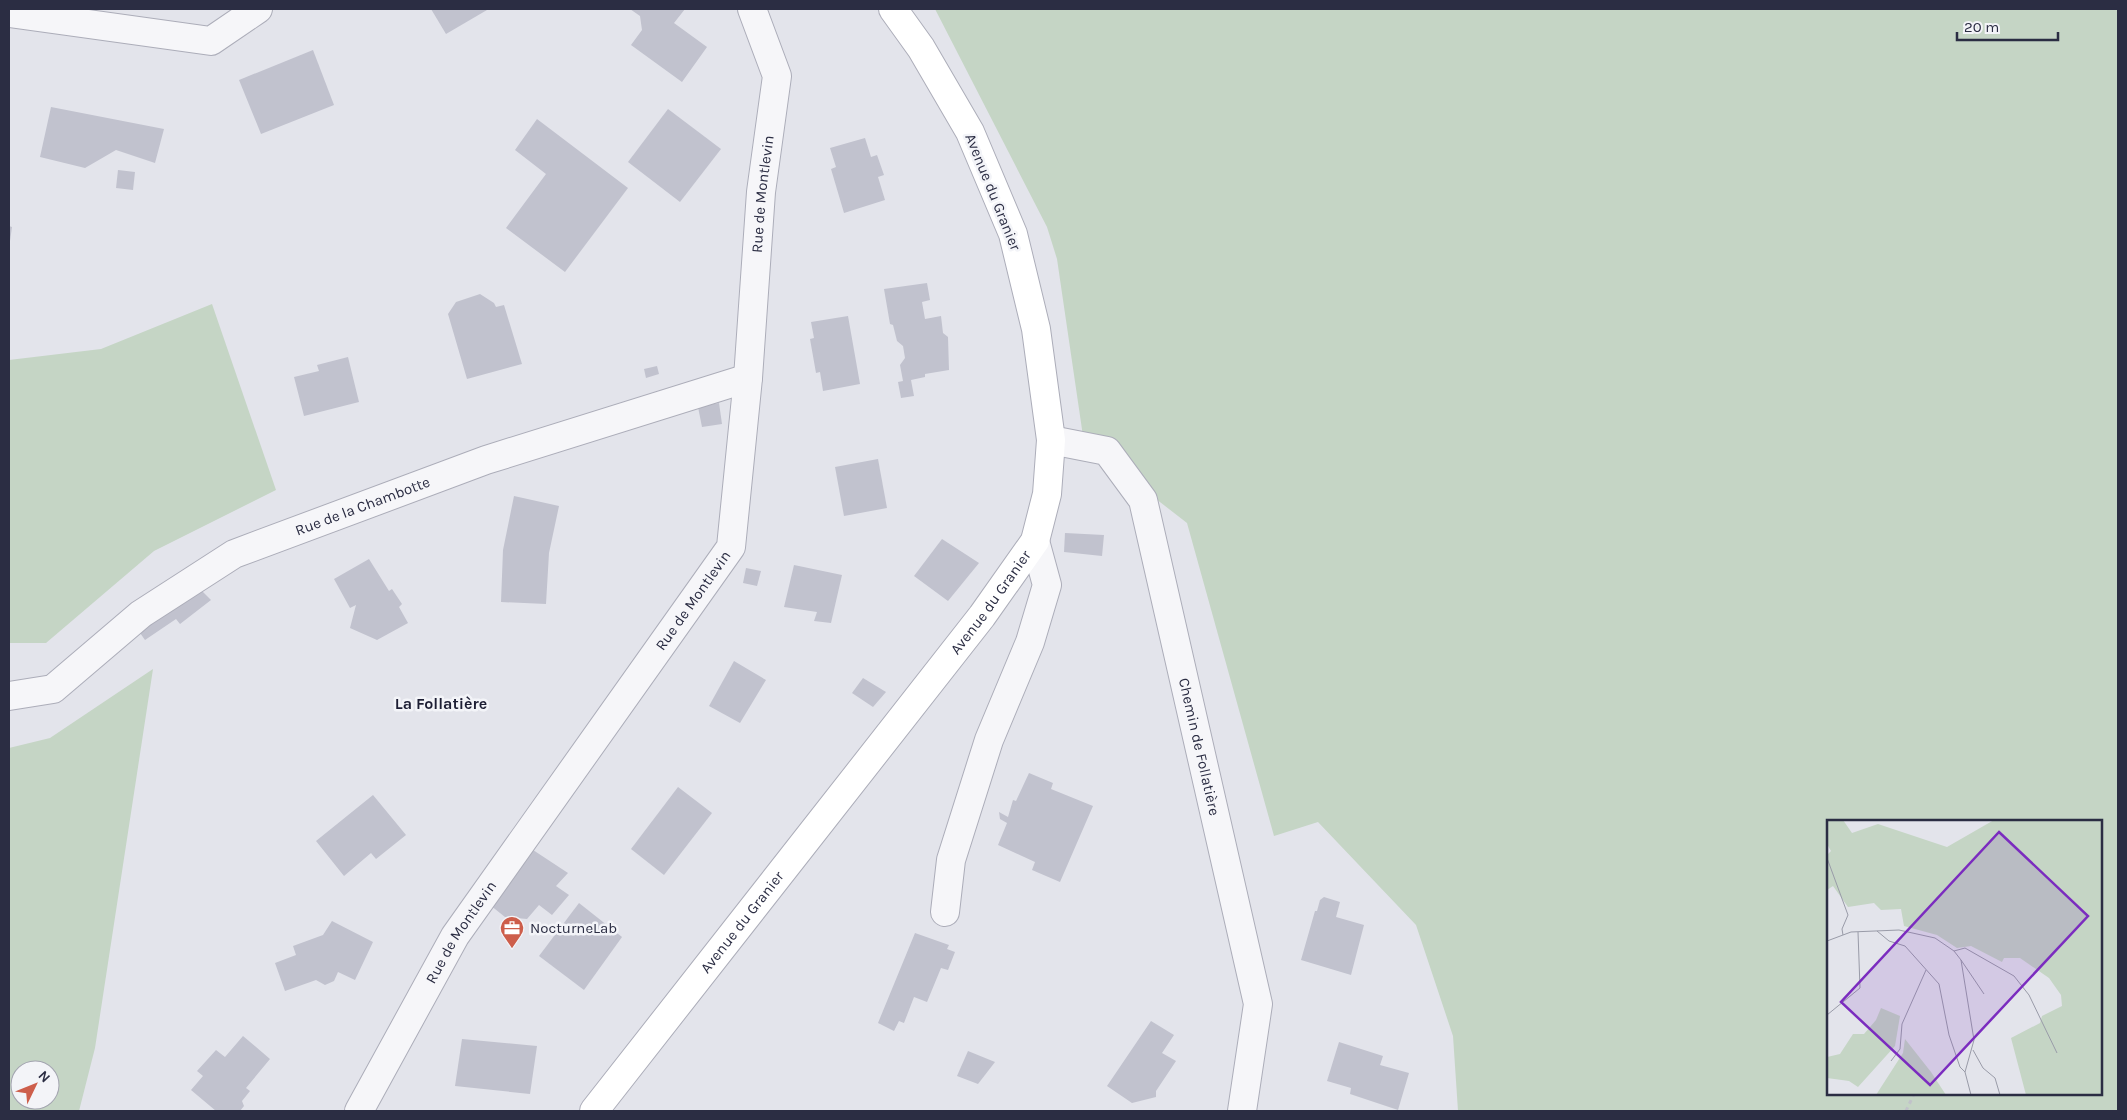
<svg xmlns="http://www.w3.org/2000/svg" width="2127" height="1120" font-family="Karla,sans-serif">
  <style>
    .green { fill: #c5d5c5; fill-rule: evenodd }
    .building { fill: #c1c2ce }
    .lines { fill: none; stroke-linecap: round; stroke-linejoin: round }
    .minor-casing { stroke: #acadb9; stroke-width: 30 }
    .secondary-casing { stroke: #acadb9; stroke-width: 30 }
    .path { stroke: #c1c2ca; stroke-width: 3; stroke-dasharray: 4 4; stroke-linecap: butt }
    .minor { stroke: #f6f6f9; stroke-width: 28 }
    .secondary { stroke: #fff; stroke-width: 28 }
    .labels { text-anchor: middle; stroke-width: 5; stroke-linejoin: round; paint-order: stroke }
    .street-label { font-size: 15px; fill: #2b2d43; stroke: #f3f4f8 }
    .poi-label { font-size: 15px; fill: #2b2d43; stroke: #f3f4f8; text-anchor: start }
    .neighbourhood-label { font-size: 16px; font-weight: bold; fill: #1d1e34; stroke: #f3f4f8 }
    .inset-road { fill: none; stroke: #999ba8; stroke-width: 1 }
    .view { fill: #7b2cbf; fill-opacity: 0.15; stroke: #7b2cbf; stroke-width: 2.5 }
    .inset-edge { fill: none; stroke: #2b2d43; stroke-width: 2.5 }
  </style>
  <rect width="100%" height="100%" fill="#e3e4eb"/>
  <!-- green -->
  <g class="green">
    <path d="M 935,9 L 2118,9 L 2118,1111 L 1458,1111 L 1453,1036 L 1416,925 L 1318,822 L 1274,836 L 1187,523 L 1084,443 L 1057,259 L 1047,227 ZM 1828,821 L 2101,821 L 2101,1094 L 1828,1094 Z"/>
    <polygon points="212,304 276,490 154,551 46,643 9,643 9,360 101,349"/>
    <path d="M 153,669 L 95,1048 L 79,1111 L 9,1111 L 9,748 L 50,738 ZM 20,1070 L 50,1070 L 50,1100 L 20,1100 Z"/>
  </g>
  <!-- building -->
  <g class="building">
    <polygon points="431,9 486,9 487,10 446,34"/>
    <polygon points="630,9 685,9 674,23 707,47 682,82 631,45 642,30 640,16"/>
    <polygon points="313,50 334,105 261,134 239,80"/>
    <polygon points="51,107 164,129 155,163 116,150 85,168 40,157"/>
    <polygon points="668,109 721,149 680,202 628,162"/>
    <polygon points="537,119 628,188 565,272 506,228 546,174 515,150"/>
    <polygon points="865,138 871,157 877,155 884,175 878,177 885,200 844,213 831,169 836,167 830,148"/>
    <polygon points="118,170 135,172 133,190 116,188"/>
    <polygon points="9,226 12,227 10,241 9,241"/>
    <polygon points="927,283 930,300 922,302 925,319 941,316 943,333 948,337 949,370 925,374 925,377 911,380 914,396 901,398 898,382 903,381 900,365 905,358 903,346 897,341 893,325 890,324 884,289"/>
    <polygon points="480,294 494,303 496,307 504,305 522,364 467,379 448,314 456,302"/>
    <polygon points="848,316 860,384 823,391 820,372 816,373 810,339 814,338 811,322"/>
    <polygon points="348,357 359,402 304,416 294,377 319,371 317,365"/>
    <polygon points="657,366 659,374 646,378 644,369"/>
    <polygon points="719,403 722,424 702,427 698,407"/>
    <polygon points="878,459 887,508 844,516 835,467"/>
    <polygon points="514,496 559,506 549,553 546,604 501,602 503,550"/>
    <polygon points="1065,533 1104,535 1102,556 1064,552"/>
    <polygon points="942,539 979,563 948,601 914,576"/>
    <polygon points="369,559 389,591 392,589 402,604 399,607 408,623 377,640 350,628 356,605 350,608 334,579"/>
    <polygon points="794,565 842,575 831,623 814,621 817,612 784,607"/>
    <polygon points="746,568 761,571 757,586 743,583"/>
    <polygon points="193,582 211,600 180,624 176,619 145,640 133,623"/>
    <polygon points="734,661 766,680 740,723 709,706"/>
    <polygon points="863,678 886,692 873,707 852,693"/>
    <polygon points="1029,773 1053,783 1051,789 1093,806 1060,882 1032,870 1035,862 998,845 1007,823 1000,819 999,812 1008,817 1013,800 1016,801"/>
    <polygon points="678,787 712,813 664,875 631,849"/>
    <polygon points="373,795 406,835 376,859 371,853 344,876 316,841"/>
    <polygon points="530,848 568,873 556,886 569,895 552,915 539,905 527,919 505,917 490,905"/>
    <polygon points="1324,897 1340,902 1336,917 1364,925 1351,975 1301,960 1315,911 1317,911 1320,900"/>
    <polygon points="579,903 622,937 584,990 539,956"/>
    <polygon points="332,921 373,942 355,980 338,972 334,981 325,985 316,980 285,991 275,963 296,955 293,946 323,935"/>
    <polygon points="915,933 949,945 947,949 955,952 948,970 941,968 927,1002 914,997 904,1023 899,1021 894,1031 878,1023"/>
    <polygon points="1151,1021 1174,1035 1162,1053 1176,1061 1156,1091 1156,1097 1132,1103 1107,1086"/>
    <polygon points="243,1036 270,1059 246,1088 250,1091 242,1101 244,1106 240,1111 216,1111 191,1090 203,1076 197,1071 216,1050 225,1057"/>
    <polygon points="462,1039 537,1046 530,1094 455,1086"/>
    <polygon points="1339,1042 1383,1056 1380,1065 1409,1073 1398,1110 1350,1094 1351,1088 1327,1081"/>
    <polygon points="968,1051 995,1062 978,1084 957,1076"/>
  </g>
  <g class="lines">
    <!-- minor casing -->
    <g class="minor-casing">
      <g id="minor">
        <polyline points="9,13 211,41 258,9"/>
        <path id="s1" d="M 1051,440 L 1107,451 L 1143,500 L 1258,1004 L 1242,1111"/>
        <path id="s2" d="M 9,696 L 53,689 L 141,614 L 234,554 L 486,460 L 748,378"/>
        <polyline points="945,912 951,860 989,740 1030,642 1047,585 1035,541"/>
        <path id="s3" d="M 359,1111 L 455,936 L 731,547 L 748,378 L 761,192 L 777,76 L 752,9"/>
      </g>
    </g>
    <!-- secondary casing -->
    <g class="secondary-casing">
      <g id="secondary">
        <path id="s4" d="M 594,1111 L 982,616 L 1035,541 L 1047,494 L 1051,440 L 1036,329 L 1013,234 L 970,132 L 921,48 L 893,9"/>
      </g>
    </g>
    <!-- path -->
    <polyline class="path" points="1906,1111 1914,1094"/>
    <!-- minor -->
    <use href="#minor" class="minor"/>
    <!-- secondary -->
    <use href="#secondary" class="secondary"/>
  </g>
  <!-- icons -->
  <defs>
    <g id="office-pin" transform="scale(1.25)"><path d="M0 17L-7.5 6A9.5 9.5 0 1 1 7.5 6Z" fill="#cd5e4b" stroke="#f3f4f8"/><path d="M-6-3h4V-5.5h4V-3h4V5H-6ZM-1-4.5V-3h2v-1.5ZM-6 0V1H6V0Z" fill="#fff"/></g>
  </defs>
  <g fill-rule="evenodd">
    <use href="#office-pin" x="512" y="928"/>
  </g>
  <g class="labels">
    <!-- street labels -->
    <g class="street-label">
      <text transform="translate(993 192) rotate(68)" y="5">Avenue du Granier</text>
      <text dy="5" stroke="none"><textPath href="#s3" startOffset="1031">Rue de Montlevin</textPath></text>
      <text dy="5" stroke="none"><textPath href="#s2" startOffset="408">Rue de la Chambotte</textPath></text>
      <text dy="5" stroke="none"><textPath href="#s3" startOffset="611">Rue de Montlevin</textPath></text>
      <text dy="5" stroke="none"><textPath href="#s4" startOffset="645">Avenue du Granier</textPath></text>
      <text dy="5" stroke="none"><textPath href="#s1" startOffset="371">Chemin de Follatière</textPath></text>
      <text dy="5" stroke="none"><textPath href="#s4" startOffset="240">Avenue du Granier</textPath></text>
      <text dy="5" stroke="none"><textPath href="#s3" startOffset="206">Rue de Montlevin</textPath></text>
    </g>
    <!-- poi labels -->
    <g class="poi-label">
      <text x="530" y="933">NocturneLab</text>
    </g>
    <!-- neighbourhood labels -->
    <g class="neighbourhood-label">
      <text x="441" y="709">La Follatière</text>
    </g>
  </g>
  <!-- overview -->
  <g transform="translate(1827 820)">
    <rect width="275" height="275" fill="#e3e4eb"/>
    <path d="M 0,0 L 16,0 L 25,13 L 51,4 L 120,27 L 167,0 L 275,0 L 275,275 L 199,275 L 184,218 L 213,203 L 215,196 L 235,186 L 234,175 L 222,158 L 193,138 L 177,138 L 175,142 L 144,126 L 130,128 L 110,115 L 77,106 L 74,89 L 54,90 L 47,83 L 21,87 L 6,66 L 0,70 L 0,35 L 4,31 L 0,24 ZM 54,188 L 73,196 L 68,226 L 31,267 L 22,261 L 0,258 L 0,237 L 13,234 L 26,214 L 37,214 L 49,200 ZM 78,219 L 104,252 L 119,275 L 49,275 L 76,233 Z" fill="#c5d5c5"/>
    <path class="inset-road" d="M 0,38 L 21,95 L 15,109 L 16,115M 50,111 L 62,121 L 78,126 L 112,164 L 122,215 L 133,247 L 138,252M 0,121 L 24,112 L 72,110 L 108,118 L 127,131 L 134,140 L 147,220 L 138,252 L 144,275M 127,131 L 138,128 L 187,156 L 202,175 L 230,233M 134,140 L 157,174M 0,195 L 33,168 L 31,112M 146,230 L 156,248 L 168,258 L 173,275M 64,241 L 73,229 L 75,204 L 99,150"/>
    <path class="view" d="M 172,12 L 261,96 L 103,265 L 14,182 Z"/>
    <rect width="275" height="275" class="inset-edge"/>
  </g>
  <!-- border -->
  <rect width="2127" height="1120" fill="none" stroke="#2b2d43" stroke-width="20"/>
  <!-- north arrow -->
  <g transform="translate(35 1085) rotate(47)"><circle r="24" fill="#f3f4f8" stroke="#a3a4b0"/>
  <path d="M0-4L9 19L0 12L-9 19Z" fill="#cd5e4b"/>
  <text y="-8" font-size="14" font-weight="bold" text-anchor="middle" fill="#2b2d43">N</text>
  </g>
  <!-- scale -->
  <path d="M1957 32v8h101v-8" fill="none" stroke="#2b2d43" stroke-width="2.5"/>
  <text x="1964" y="32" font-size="15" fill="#2b2d43" stroke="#f3f4f8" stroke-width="4" paint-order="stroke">20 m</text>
</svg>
